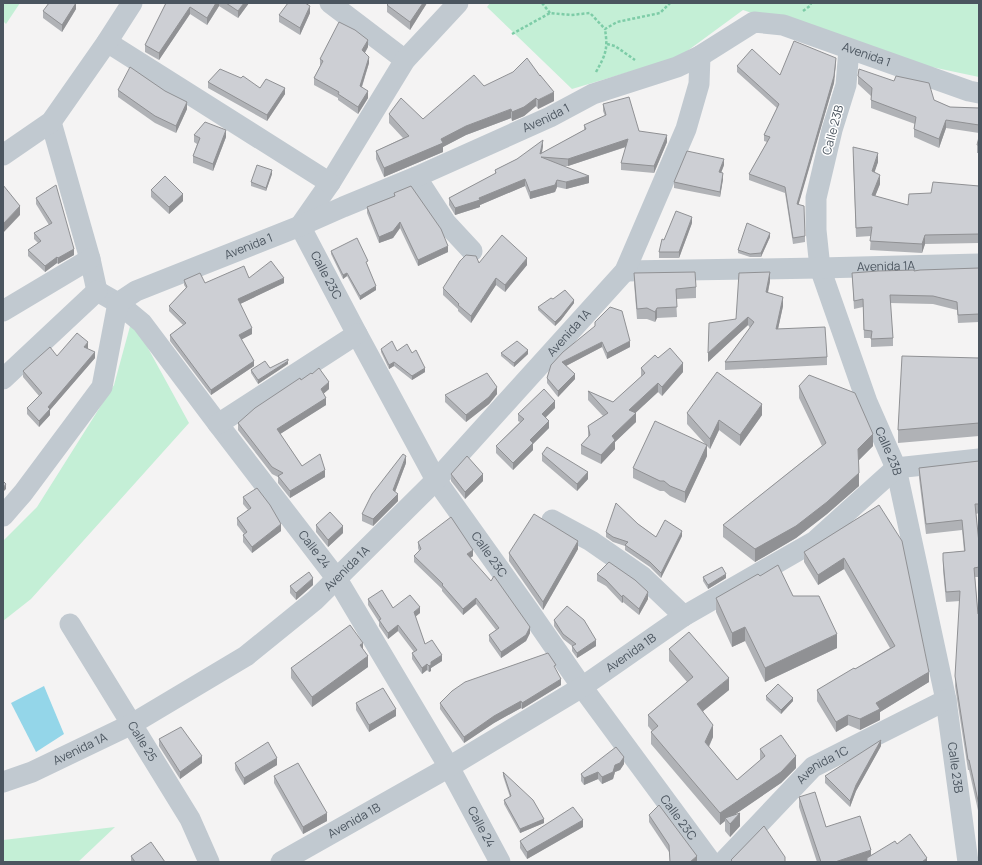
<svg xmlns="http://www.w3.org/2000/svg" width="982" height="865" font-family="Manrope,sans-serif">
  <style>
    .green { fill: #c4efd6 }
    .water { fill: #94d6e9 }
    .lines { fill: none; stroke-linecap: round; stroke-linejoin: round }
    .path { stroke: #7dcca7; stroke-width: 2.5; stroke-dasharray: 3 2; stroke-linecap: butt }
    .minor { stroke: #c1c9d0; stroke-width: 21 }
    .wall { fill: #b0b2b6 }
    .shaded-wall { fill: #909194 }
    .building { fill: #cdcfd4; stroke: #909194 }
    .labels { text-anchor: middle; stroke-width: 3; stroke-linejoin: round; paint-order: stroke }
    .street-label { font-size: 12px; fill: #4b555f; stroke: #fff }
  </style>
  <rect width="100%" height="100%" fill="#f4f3f3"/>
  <!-- green -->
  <g class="green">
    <polygon points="3,3 20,3 6,24 3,21"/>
    <polygon points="490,3 979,3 979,77 870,54 743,10 679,57 572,89 487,7"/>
    <polygon points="132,319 189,423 31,599 3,621 3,541 37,507 114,385"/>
    <polygon points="115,827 78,862 3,862 3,840"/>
  </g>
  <!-- water -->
  <polygon class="water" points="44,686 64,734 36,752 11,703"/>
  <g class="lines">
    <!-- path -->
    <g class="path">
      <polyline points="542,3 550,13"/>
      <polyline points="803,11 810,6 811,3"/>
      <polyline points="512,34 550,13 571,15 590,13 605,29 617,22 660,13 670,3"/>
      <polyline points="607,44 615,46 635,60"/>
      <path d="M 596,72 C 606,54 608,49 605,29"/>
    </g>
    <!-- minor -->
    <g class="minor">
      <polyline points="330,3 405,60"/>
      <path id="s1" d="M 458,3 L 405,60 L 330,183 L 300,226 L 357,334 L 436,480 L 530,612 L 582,687 L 711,862"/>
      <polyline points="107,42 330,183"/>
      <path id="s2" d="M 849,49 L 846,85 L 832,130 L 816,198 L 816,230 L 820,268 L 867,402 L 896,468 L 946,700 L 968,862"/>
      <polyline points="51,122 90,259 97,291"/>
      <polyline points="3,155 51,122 107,42 132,3"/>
      <polyline points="416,177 446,223 472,251"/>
      <path id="s3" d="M 625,271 L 820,268 L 979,264"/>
      <path id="s4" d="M 97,291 L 118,303 L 142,323 L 218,424 L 337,579 L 449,767 L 500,862"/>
      <polyline points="3,311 90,259"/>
      <polyline points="3,379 97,291"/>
      <polyline points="218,424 357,334"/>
      <path id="s5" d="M 3,516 L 23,493 L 102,387 L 118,303 L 136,291 L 300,226 L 343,207 L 416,177 L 550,117 L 593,94 L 677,67 L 700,56 L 754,22 L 783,25 L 969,91 L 979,93"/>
      <polyline points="552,520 591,541 643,577 684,616"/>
      <path id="s6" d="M 70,624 L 190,819 L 209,862"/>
      <path id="s7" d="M 3,782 L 32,772 L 132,724 L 246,656 L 315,600 L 436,480 L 625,271 L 686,129 L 699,84 L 700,56"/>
      <path id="s8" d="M 281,862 L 449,767 L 582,687 L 684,616 L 815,541 L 896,468 L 979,459"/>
      <path id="s9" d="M 723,862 L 813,767 L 946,700"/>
    </g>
  </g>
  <!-- wall -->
  <g class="wall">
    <polygon points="76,3 76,9 62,32 43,18 43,11"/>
    <polygon points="166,3 249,3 238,18 219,6 207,25 190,14 159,60 145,52 145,45"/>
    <polygon points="389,3 427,3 410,30 387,12 387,5"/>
    <polygon points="310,13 300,35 279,22 279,15"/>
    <polygon points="368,47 365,53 369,63 362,87 368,98 358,114 338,100 338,98 314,85 314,78 320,66 320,59"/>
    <polygon points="836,64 834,83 798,205 805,236 805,242 793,244 785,193 749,180 749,174 767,142 764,141 764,135 777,108 737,72 737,66 780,75"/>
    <polygon points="858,76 934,100 950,107 979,108 979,133 946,128 939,148 914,137 914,129 915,124 871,108 871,96 858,84"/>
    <polygon points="241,78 260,88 285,94 267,121 208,88 208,82"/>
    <polygon points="484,86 554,101 538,109 536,106 524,116 512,121 511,118 466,135 443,147 443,152 384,177 376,159 376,151 403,138 389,123 389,114 423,119"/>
    <polygon points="118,90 187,109 176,133 155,123 118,97"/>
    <polygon points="603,104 639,131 667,142 654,173 621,170 621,163 626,147 568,166 563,166 589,183 566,189 557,187 555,192 530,199 525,186 480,205 480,207 455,215 449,205 449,198 495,174 495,170 543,146 542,153 584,130 584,125 605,116 603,111"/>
    <polygon points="194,135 226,137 213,171 193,163 193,156 197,144 194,142"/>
    <polygon points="979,137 979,153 977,153 977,145"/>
    <polygon points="853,156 878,162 874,172 880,184 875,196 908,205 931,193 979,186 979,243 925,244 922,253 870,250 871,236 856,237"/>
    <polygon points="724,165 721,173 723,179 720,197 674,188 674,182"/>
    <polygon points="272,174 266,191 251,186 251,182"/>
    <polygon points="151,190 183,201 169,214 151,197"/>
    <polygon points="394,193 448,252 418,266 400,228 393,238 379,243 367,213 367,207 394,196"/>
    <polygon points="36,198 74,255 58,264 57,263 45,272 28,256 28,250 38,243 34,239 34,233 49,225 36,204"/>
    <polygon points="692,223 679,258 659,258 659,252"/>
    <polygon points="770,237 761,257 750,257 738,253 738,250"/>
    <polygon points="331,251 368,265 367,265 376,290 360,300 347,276 343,279 331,254"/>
    <polygon points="479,263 527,265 505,292 496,285 471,323 458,311 458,309 443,295 443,288"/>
    <polygon points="979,268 979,322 958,323 957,310 933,304 890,303 893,338 893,346 871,347 871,338 864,338 863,307 854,309 852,273"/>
    <polygon points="634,273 696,287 696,298 676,299 677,317 657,318 655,322 647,319 637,319 634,283"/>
    <polygon points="249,278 284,283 240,304 252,334 241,339 254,366 211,395 170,341 170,335 183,325 169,311 169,306 186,288 184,285 184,280 205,283"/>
    <polygon points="770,281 768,293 783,306 778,329 827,357 827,365 725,370 725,362 750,328 748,325 708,362 736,319"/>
    <polygon points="553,299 574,303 561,320 555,326 538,310 538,307"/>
    <polygon points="595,326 630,347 607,359 602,347 566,366 575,379 558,397 547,383 547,378"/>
    <polygon points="88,348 88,349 95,358 50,410 50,415 39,427 27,414 27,408 39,396 23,377 23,371"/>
    <polygon points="381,349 412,353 425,372 412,380 394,366 389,369 381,352"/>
    <polygon points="501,353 528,354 514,367 501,356"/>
    <polygon points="658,358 683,372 662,396 658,392 635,413 636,422 615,442 615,449 601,464 581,454 581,445 588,437 588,426 603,416 588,400 588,391 613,402 641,377 641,368"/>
    <polygon points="979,358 979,436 898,443 898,430"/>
    <polygon points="288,364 258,384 251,373 251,370 270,368"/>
    <polygon points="312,374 329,389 323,394 326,405 280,434 302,466 325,477 290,498 278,483 278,477 272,474 238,430 238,423 301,380"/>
    <polygon points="799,386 873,446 858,461 859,486 827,514 796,538 755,562 723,537 723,525 822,446 799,398"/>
    <polygon points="497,394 489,404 466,422 445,402 445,395"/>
    <polygon points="555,408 546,417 549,428 533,444 533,450 513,470 496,453 496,446 520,422 518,421 518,414"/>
    <polygon points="687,413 762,415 740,446 719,430 710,449 707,446 707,456 685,503 670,496 664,491 660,491 633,478 633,468 706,445 687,424"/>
    <polygon points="542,454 588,479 577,491 542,461"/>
    <polygon points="979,461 979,513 976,514 979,543 979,577 975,577 978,614 979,614 979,815 969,770 968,770 955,686 960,601 946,602 943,570 943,553 964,551 962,530 926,534 919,478 919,468"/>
    <polygon points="406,463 395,492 398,501 373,526 362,521 362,514"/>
    <polygon points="451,474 483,481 465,499 451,481"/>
    <polygon points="243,497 281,531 252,553 243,542 243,535 244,534 237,525 237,518 248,510 243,504"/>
    <polygon points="879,505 929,682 880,712 880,720 860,730 848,725 836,732 817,701 817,690 855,669 890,648 844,569 818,585 804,562 804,552"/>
    <polygon points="638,524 656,537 682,536 661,578 650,567 625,550 625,546 613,542 606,537 606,532"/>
    <polygon points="316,525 343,533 328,547 316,532"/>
    <polygon points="418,542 473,556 470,558 530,633 526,641 501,658 489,641 489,635 496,630 476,604 463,615 442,591 442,589 414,562 414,556 419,551 418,548"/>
    <polygon points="578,549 543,610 509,561 509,553"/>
    <polygon points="597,574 648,599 639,615 623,602 622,603 606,586 597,581"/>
    <polygon points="760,576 793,596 837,648 765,682 745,641 732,647 716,612 716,598"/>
    <polygon points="703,577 726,578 708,589 703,581"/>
    <polygon points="313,585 296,600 290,593 290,586"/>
    <polygon points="368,599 393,608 420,613 415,616 425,644 442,661 431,668 431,671 429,672 427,670 422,674 412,659 412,653 414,652 398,631 388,639 379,626 379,622 368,605"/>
    <polygon points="554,620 596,646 577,658 572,651 572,646 563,639 554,626"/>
    <polygon points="669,649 729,690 703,711 713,737 709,747 737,780 760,761 760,749 796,768 781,783 735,814 740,826 730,837 725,831 725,821 720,825 651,744 651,732 652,731 648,726 648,715 687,682 669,661"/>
    <polygon points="363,650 368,667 312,707 291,678 291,668"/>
    <polygon points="556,670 561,685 522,709 521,708 494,723 464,743 440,709 440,703"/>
    <polygon points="766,696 793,701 781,714 766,700"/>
    <polygon points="356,703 396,716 369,732 356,710"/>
    <polygon points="159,739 202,763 180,779 159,746"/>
    <polygon points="881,746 856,791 850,807 825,783 825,776"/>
    <polygon points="235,763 277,765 244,785 235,770"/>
    <polygon points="624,764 620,770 615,772 613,779 602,784 598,779 584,785 581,781 581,774"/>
    <polygon points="503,772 544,823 520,833 504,804 504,800 510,797 503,776"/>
    <polygon points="274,776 327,821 303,834 274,783"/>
    <polygon points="799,797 826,827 871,855 897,844 927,862 817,862 799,807"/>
    <polygon points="649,815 697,862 669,852 649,822"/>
    <polygon points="583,827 527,859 520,848 520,841"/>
    <polygon points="131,856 165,862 131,862"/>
  </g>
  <!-- shaded-wall -->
  <g class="shaded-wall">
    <polygon points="76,3 76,9 62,32 62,25"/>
    <polygon points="216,3 219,3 219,6 207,25 207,18"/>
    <polygon points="244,3 249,3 238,18 238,11"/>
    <polygon points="423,3 427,3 410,30 410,22"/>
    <polygon points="310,6 310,13 300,35 300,28"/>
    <polygon points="190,7 190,14 159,60 159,53"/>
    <polygon points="368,40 368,47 362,57 362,50"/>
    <polygon points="369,57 369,63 360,92 360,86"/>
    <polygon points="836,58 834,83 797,210 797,204"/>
    <polygon points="285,88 285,94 267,121 267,115"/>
    <polygon points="368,91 368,98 358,114 358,107"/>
    <polygon points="554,92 554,101 538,109 538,100"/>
    <polygon points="536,98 536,106 524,116 512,121 512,112"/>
    <polygon points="187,102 187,109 176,133 176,126"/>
    <polygon points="511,109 511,118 466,135 443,147 443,152 384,177 384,168 466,126"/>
    <polygon points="946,120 946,128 939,148 939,139"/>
    <polygon points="226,130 226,137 213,171 213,164"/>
    <polygon points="667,135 667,142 654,173 654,166"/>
    <polygon points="628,139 628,146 568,166 568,159"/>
    <polygon points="543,140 543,146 540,161 540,154"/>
    <polygon points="878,153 878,162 872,180 872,171"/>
    <polygon points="724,159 724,165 719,178 719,172"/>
    <polygon points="272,170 272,174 266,191 266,188"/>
    <polygon points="723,173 723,179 720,197 720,192"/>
    <polygon points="880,175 880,184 872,204 872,195"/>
    <polygon points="589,176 589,183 566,189 566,182"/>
    <polygon points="525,179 525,186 480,205 480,207 455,215 455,208"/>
    <polygon points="557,180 557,187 555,192 530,199 530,192"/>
    <polygon points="183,194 183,201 169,214 169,207"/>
    <polygon points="20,206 20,215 3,233 3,224"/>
    <polygon points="692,217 692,223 679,258 679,252"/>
    <polygon points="400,222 400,228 393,238 379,243 379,237"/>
    <polygon points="770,233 770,237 761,257 761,253"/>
    <polygon points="925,235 925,244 922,253 922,244"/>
    <polygon points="448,246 448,252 418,266 418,260"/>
    <polygon points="74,249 74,255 58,264 58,258"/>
    <polygon points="57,257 57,263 45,272 45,266"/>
    <polygon points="527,258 527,265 505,292 505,285"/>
    <polygon points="770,272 770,281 766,301 766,292"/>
    <polygon points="347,273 347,276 343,279 343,275"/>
    <polygon points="284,278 284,283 238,305 238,299"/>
    <polygon points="496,278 496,285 471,323 471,316"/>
    <polygon points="376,286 376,290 360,300 360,296"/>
    <polygon points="783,297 783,306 776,338 776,329"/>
    <polygon points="574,300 574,303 561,320 555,326 555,322"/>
    <polygon points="657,308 657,318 655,322 655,312"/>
    <polygon points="748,317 748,325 708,362 708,353"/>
    <polygon points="252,328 252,334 239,341 239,335"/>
    <polygon points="630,341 630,347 607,359 607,353"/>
    <polygon points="88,342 88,348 84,353 84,347"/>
    <polygon points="602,342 602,347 562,368 562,362"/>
    <polygon points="528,350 528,354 514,367 514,363"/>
    <polygon points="95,352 95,358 50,410 50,415 39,427 39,421 48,407"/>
    <polygon points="254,361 254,366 211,395 211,390"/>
    <polygon points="288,361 288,364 258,384 258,380"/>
    <polygon points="394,362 394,366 389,369 389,365"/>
    <polygon points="683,363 683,372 662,396 662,387"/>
    <polygon points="425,368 425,372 412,380 412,376"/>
    <polygon points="575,374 575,379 558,397 558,391"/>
    <polygon points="329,382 329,389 321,396 321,389"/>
    <polygon points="658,383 658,392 629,419 629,410"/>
    <polygon points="497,387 497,394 489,404 466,422 466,415"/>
    <polygon points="326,398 326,405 277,436 277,429"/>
    <polygon points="555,401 555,408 542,421 542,414"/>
    <polygon points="762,404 762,415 740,446 740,435"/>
    <polygon points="636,413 636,422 615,442 615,449 601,464 601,455 612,436"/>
    <polygon points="719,420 719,430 710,449 710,439"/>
    <polygon points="549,421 549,428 533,444 533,450 513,470 513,463 530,440"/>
    <polygon points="873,434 873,446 858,461 858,449"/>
    <polygon points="707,445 707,456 685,503 685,492"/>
    <polygon points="406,456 406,463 393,497 393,490"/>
    <polygon points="325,470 325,477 290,498 290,491"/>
    <polygon points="588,472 588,479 577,491 577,484"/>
    <polygon points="859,473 859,486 827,514 796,538 755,562 755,549"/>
    <polygon points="483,474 483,481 465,499 465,492"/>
    <polygon points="6,484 6,489 3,492 3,488"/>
    <polygon points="398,494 398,501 373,526 373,519"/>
    <polygon points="281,524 281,531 252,553 252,547"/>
    <polygon points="343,526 343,533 328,547 328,540"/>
    <polygon points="682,531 682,536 661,578 661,573"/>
    <polygon points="578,541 578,549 543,610 543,602"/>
    <polygon points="473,550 473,556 467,560 467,554"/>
    <polygon points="844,558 844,569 818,585 818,575"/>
    <polygon points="726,574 726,578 708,589 708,585"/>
    <polygon points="313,578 313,585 296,600 296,593"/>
    <polygon points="648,592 648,599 639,615 639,609"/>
    <polygon points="623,595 623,602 622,603 622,597"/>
    <polygon points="476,598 476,604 463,615 463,609"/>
    <polygon points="420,607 420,613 414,618 414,612"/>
    <polygon points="398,625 398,631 388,639 388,633"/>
    <polygon points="530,627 530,633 526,641 501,658 501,652"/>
    <polygon points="745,627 745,641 732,647 732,633"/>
    <polygon points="837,634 837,648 765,682 765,668"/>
    <polygon points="596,640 596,646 577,658 577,653"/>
    <polygon points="363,643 363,654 360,645"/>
    <polygon points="442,655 442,661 431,668 431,671 429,672 429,666 431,662"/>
    <polygon points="368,656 368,667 312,707 312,697"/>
    <polygon points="427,664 427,670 422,674 422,668"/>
    <polygon points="929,672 929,682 880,712 880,720 860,730 860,719 876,703"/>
    <polygon points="729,678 729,690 697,716 697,704"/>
    <polygon points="561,679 561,685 522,709 522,703"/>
    <polygon points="793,698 793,701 781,714 781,710"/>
    <polygon points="521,701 521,708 494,723 464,743 464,737 494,716"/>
    <polygon points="396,709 396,716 369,732 369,725"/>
    <polygon points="848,715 848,725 836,732 836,722"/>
    <polygon points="713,725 713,737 705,754 705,742"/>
    <polygon points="881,740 881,746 856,791 850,807 850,801 856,785"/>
    <polygon points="202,756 202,763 180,779 180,772"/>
    <polygon points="796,756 796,768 781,783 727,820 725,818 725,821 720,825 720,813"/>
    <polygon points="624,757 624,764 620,770 615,772 613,779 602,784 602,777 615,765"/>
    <polygon points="277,758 277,765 244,785 244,778"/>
    <polygon points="598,772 598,779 584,785 584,778"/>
    <polygon points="327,813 327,821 303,834 303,827"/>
    <polygon points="740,813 740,826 730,837 730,824"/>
    <polygon points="544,819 544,823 520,833 520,829"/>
    <polygon points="583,820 583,827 527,859 527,852"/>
    <polygon points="871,850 871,861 867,862 835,862"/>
    <polygon points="697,856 697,862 690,862"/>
    <polygon points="927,858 927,862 922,862"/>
  </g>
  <!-- building -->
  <g class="building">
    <polygon points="49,3 76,3 62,25 43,11"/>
    <polygon points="166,3 216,3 207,18 190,7 159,53 145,45"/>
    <polygon points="226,3 244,3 238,11"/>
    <polygon points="288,3 305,3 310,6 300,28 279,15"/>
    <polygon points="389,3 423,3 410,22 387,5"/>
    <polygon points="339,22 355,30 368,40 362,50 369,57 360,86 368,91 358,107 338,94 339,92 314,78 323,61 320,59"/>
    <polygon points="794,41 836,58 834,76 797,204 804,206 805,236 793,238 785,187 749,174 770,137 764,135 779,104 737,66 752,49 780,75"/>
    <polygon points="527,58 540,76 540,75 554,92 538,100 536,98 524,107 512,112 511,109 466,126 441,139 443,143 384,168 376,151 409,136 389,114 401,98 423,119 474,75 484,86 513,72"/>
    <polygon points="130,67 165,91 187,102 176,126 155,116 118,90"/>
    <polygon points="220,69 241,78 243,76 260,88 266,79 285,88 267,115 208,82"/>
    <polygon points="859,69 894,81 896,76 929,83 934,100 950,107 979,108 979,125 946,120 939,139 914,129 916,117 871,100 872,88 858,76"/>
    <polygon points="629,97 639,131 667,135 654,166 621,163 628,139 568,159 541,157 589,176 566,182 557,180 555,185 530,192 525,179 479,198 480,200 455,208 449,198 496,173 495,170 517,159 543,140 540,154 586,129 584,125 606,115 603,104"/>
    <polygon points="205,122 226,130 213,164 193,156 200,138 194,135"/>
    <polygon points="979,137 979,145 977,145"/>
    <polygon points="853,147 878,153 872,171 880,175 872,195 908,205 909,194 931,193 933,182 979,186 979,234 925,235 922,244 870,241 872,227 856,228"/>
    <polygon points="687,151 724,159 719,172 723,173 720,192 674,182"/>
    <polygon points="257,165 272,170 266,188 251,182"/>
    <polygon points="165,176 183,194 169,207 151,190"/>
    <polygon points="3,185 20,206 3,224"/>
    <polygon points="56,185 74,249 58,258 57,257 45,266 28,250 41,241 34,233 52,223 36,198"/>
    <polygon points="411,186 441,229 448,246 418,260 400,222 393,231 379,237 367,207 395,196 394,193"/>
    <polygon points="676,211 692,217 679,252 659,252 662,239 664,240"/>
    <polygon points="747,223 770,233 761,253 750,254 738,250"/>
    <polygon points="502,235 527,258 505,285 496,278 471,316 458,305 459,304 443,288 460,261 466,255 476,256 479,263"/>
    <polygon points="357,238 368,261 366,262 376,286 360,296 347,273 343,275 331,251"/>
    <polygon points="271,261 284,278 238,299 252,328 239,335 254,361 211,390 170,335 186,323 169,306 187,287 184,280 200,273 205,283 244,266 249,278"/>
    <polygon points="979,268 979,314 958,315 957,302 933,296 890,295 893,338 871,339 872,331 864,330 863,299 854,301 852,273 878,271 914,270 914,271 920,270"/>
    <polygon points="695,272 696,287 676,289 677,307 657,308 655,312 647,308 637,309 634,273"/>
    <polygon points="770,272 766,292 783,297 776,329 825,327 827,357 725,362 754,322 748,317 708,353 709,323 736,319 739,273"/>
    <polygon points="565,290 574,300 561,316 555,322 538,307 551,298 553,299"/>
    <polygon points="610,307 622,311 630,341 607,353 602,342 562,362 575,374 558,391 547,378 551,365 563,352 595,326 595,322"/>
    <polygon points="77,333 88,342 84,347 95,352 48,407 50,409 39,421 27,408 42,393 23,371 50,347 57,356"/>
    <polygon points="392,341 397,351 407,344 412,353 416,350 425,368 412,376 394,362 389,365 381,349"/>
    <polygon points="517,341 528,350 514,363 501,353"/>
    <polygon points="670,348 683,363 662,387 658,383 629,410 636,413 612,436 615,440 601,455 581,445 590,435 588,426 608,413 588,391 613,402 645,373 641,368 655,355 658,358"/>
    <polygon points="902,356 979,358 979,423 898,430"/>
    <polygon points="288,359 288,361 258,380 251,370 265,361 270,368"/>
    <polygon points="319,368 329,382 321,389 326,398 277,429 302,466 320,454 325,470 290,491 278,476 283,473 272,467 238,423 255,408 300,378 301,380 311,373 312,374"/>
    <polygon points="717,372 762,404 740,435 719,420 710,439 687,413"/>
    <polygon points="487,373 497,387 489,397 466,415 445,395"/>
    <polygon points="809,375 855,393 873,434 858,449 859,473 827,502 796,526 755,549 723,525 826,443 799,386"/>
    <polygon points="544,389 555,401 542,414 549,421 530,440 533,443 513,463 496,446 524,419 518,414"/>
    <polygon points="655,421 707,445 685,492 670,486 664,481 660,481 633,468"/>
    <polygon points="547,447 588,472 577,484 542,454"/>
    <polygon points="403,454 406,456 393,490 398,494 373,519 362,514 372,494"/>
    <polygon points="467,456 483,474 465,492 451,474"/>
    <polygon points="979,461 979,504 975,504 979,543 979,567 974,568 978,614 979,614 979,805 969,760 968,760 955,676 960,591 946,592 943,560 943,553 965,551 962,520 926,524 919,468"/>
    <polygon points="3,481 6,484 3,488"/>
    <polygon points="257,488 270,505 281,524 252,547 243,535 247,532 237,518 251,508 243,497"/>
    <polygon points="616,503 638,524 656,537 665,520 682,531 661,573 650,562 625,545 628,542 613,537 606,532"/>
    <polygon points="879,505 902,541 929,672 876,703 880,709 860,719 848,715 836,722 817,690 854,668 855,669 895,646 844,558 818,575 804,552"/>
    <polygon points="330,512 343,526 328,540 316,525"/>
    <polygon points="534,514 578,541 543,602 509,553"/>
    <polygon points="451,517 473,550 467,554 491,581 494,576 530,627 526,635 501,652 489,635 499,628 476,598 463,609 442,585 443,584 414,556 421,549 418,542"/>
    <polygon points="609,562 635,580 648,592 639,609 623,595 622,597 606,580 597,574"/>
    <polygon points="778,565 793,596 819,596 837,634 765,668 745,627 732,633 716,598 758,574 760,576"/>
    <polygon points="722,567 726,574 708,585 703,577"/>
    <polygon points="309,572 313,578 296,593 290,586"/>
    <polygon points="382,590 393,608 410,595 420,607 414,612 425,644 432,640 442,655 431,662 431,665 429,666 427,664 422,668 412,653 417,650 398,625 388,633 379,620 381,619 368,599"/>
    <polygon points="567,606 584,620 596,640 577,653 572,646 576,644 563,634 554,620"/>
    <polygon points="350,625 363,643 360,645 368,656 312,697 291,668"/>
    <polygon points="689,632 729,678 697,704 713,725 705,742 737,780 765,756 760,749 781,735 796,756 781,772 720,813 651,732 658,726 648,715 693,677 669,649"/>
    <polygon points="548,653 556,665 554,666 561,679 522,703 521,701 494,716 464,737 440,703 452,691 465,682"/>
    <polygon points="778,684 793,698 781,710 766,696"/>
    <polygon points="383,688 396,709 369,725 356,703"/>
    <polygon points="181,727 202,756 180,772 159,739"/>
    <polygon points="881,740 856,785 850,801 825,776"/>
    <polygon points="268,742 277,758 244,778 235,763"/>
    <polygon points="616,747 624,757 620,763 615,765 613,772 602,777 598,772 584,778 581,774"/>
    <polygon points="298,763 327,813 303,827 274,776"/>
    <polygon points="503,772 533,800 544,819 520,829 504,800 511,796"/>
    <polygon points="815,792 826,827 860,816 871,850 835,862 821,862 799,797"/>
    <polygon points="659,805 697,856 690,862 670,862 669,845 649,815"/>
    <polygon points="573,807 583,820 527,852 520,841"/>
    <polygon points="740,813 730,824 725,818"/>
    <polygon points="764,826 785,857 785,862 733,862 731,860"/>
    <polygon points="910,834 927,858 922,862 867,862 867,858 895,841 897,844"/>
    <polygon points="151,842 165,862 135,862 131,856"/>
  </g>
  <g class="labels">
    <!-- street labels -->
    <g class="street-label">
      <text dy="4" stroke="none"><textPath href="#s5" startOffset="1063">Avenida 1</textPath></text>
      <text dy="4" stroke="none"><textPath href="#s5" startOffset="715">Avenida 1</textPath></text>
      <text transform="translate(833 130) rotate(-75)" y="4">Calle 23B</text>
      <text dy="4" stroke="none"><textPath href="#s5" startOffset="391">Avenida 1</textPath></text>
      <text dy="4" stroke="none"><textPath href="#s3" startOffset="261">Avenida 1A</textPath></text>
      <text dy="4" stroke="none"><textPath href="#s1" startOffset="330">Calle 23C</textPath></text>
      <text dy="4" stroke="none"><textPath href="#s7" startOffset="732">Avenida 1A</textPath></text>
      <text dy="4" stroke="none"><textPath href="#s2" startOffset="419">Calle 23B</textPath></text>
      <text dy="4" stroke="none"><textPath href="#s4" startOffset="340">Calle 24</textPath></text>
      <text dy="4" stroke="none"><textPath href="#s1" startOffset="654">Calle 23C</textPath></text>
      <text dy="4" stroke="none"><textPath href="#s7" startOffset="408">Avenida 1A</textPath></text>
      <text dy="4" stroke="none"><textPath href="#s8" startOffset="408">Avenida 1B</textPath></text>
      <text dy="4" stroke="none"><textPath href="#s6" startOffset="138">Calle 25</textPath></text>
      <text dy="4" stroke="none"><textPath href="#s7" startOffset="84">Avenida 1A</textPath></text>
      <text dy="4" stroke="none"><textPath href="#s9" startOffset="140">Avenida 1C</textPath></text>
      <text dy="4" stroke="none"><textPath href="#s2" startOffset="743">Calle 23B</textPath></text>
      <text dy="4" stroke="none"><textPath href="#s1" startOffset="978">Calle 23C</textPath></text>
      <text dy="4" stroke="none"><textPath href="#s8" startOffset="84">Avenida 1B</textPath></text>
      <text dy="4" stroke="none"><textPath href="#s4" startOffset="664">Calle 24</textPath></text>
    </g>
  </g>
  <!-- border -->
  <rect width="982" height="865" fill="none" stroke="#4b555f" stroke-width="8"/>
</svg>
